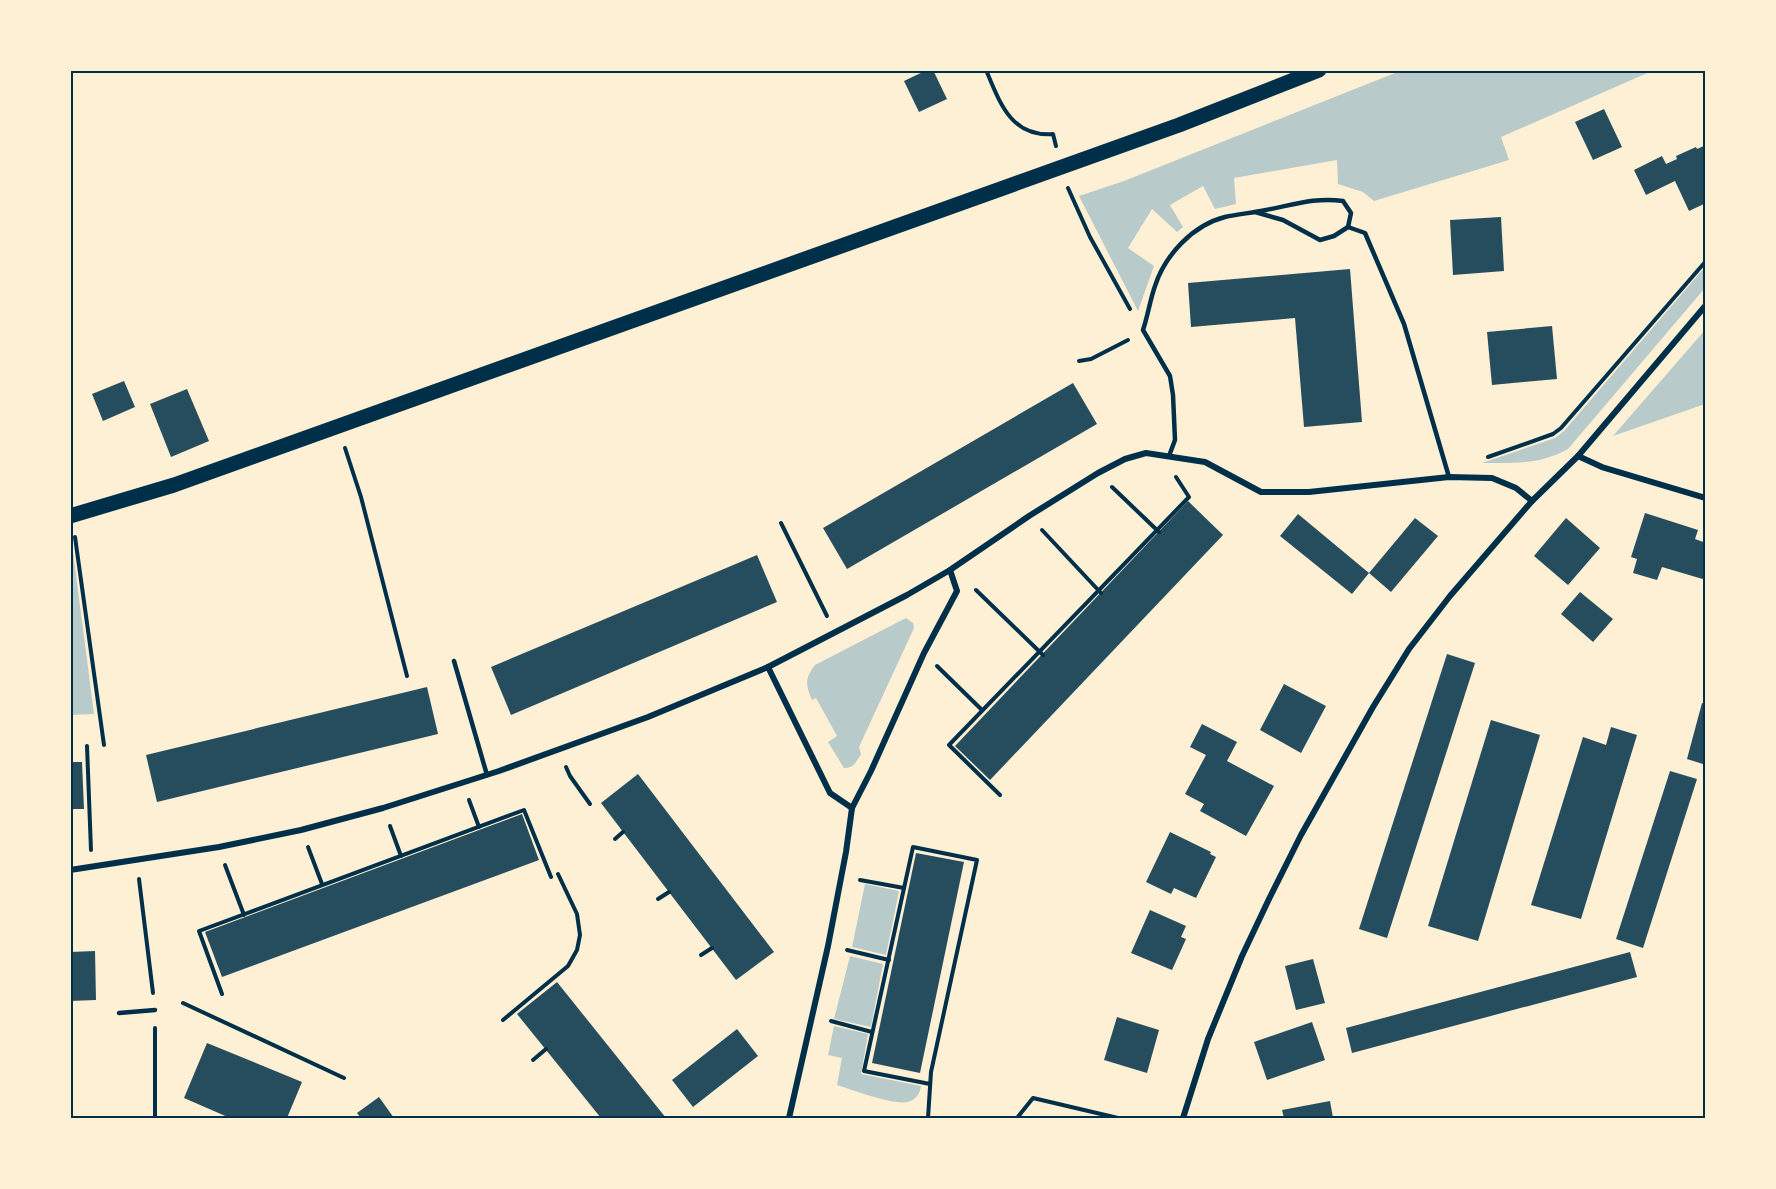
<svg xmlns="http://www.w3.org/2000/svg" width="1776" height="1189" font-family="'IBM Plex Serif',serif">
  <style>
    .green { fill: #b9caca }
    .building { fill: #264d5e }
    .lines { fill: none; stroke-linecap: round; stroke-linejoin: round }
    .path { stroke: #003049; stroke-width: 4 }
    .service { stroke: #003049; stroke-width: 4.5 }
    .minor { stroke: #003049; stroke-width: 6 }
    .primary { stroke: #003049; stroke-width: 15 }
    .neatline { fill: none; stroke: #003049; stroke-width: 2 }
  </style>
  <rect width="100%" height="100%" fill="#fdf0d5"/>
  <!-- green -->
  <g class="green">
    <polygon points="1400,71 1652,71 1501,137 1509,160 1374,201 1363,192 1338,184 1337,160 1234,178 1236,204 1215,209 1203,186 1170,205 1183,227 1177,232 1152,209 1128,248 1154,266 1138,311 1079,196 1124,181"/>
    <path d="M 1705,267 L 1705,288 L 1568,449 C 1539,465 1514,463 1482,463 L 1555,438 L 1564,431 Z"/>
    <polygon points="1705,330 1705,404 1613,436"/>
    <polygon points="70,544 72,544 94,714 71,715"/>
    <path d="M 906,618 L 913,623 L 914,628 L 859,747 L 861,754 C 856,762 854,768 844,768 L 828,742 L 837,736 L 816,698 L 812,700 C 805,684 805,678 815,665 Z"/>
    <polygon points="865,884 899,891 886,955 852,947"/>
    <polygon points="850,956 883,964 871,1027 834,1019"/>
    <path d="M 834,1026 L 868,1034 L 861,1074 L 921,1086 C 920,1094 915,1101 907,1102 C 892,1105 853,1090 837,1085 L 842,1058 L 828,1055 Z"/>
  </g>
  <!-- building -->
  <g class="building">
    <polygon points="927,70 933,70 947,99 919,112 904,81"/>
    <polygon points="1604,109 1622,147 1593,160 1575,122"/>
    <polygon points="1706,145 1706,203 1689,211 1675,181 1646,195 1634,170 1662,156 1666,164 1677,159 1676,156 1696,147 1697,149"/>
    <polygon points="1501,217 1504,271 1453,275 1450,220"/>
    <polygon points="1350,269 1362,422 1304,427 1295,318 1191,327 1188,283"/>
    <polygon points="1552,326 1557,379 1492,385 1487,332"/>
    <polygon points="124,381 135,407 103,421 92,394"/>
    <polygon points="1073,383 1097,424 847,569 823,528"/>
    <polygon points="187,389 209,441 171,457 150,404"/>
    <polygon points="1188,501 1223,535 990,780 955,746"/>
    <polygon points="1645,513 1698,530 1695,539 1706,543 1706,580 1662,567 1657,580 1633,573 1637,559 1631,557"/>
    <polygon points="1298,514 1369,573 1352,594 1280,536"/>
    <polygon points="1415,518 1438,536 1391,592 1369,573"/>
    <polygon points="1566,518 1600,548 1568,585 1534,556"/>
    <polygon points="757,555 777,602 511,715 491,667"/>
    <polygon points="1580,592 1613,619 1593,642 1561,614"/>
    <polygon points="1447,654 1475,663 1387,938 1359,929"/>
    <polygon points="1284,684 1326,706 1301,753 1260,730"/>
    <polygon points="427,687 438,734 157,802 146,755"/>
    <polygon points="1702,703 1706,704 1706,765 1687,759"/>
    <polygon points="1491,720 1540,735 1478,941 1428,926"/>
    <polygon points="1202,724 1237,742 1227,761 1274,786 1246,836 1200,811 1204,804 1185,794 1206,755 1190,747"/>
    <polygon points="1611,727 1637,735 1581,919 1531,905 1583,737 1606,745"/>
    <polygon points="70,762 82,762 84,809 70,809"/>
    <polygon points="1670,771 1697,779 1643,948 1616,939"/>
    <polygon points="638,774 774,952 736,980 601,803"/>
    <polygon points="522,814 539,860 222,977 205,932"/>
    <polygon points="1170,832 1211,852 1210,854 1216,857 1196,898 1174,888 1171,894 1146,882"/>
    <polygon points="916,853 964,862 920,1073 872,1063"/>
    <polygon points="1150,910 1186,926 1181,937 1186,939 1172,970 1131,953"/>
    <polygon points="95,951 96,1000 70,1001 70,952"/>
    <polygon points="1630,952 1637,977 1352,1053 1346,1028"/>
    <polygon points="1313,959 1325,1003 1296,1010 1285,966"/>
    <polygon points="557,982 666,1118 601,1118 517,1014"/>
    <polygon points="1117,1017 1159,1030 1147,1073 1104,1060"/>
    <polygon points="1312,1022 1325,1060 1267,1080 1254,1042"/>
    <polygon points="737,1029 758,1056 693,1107 672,1080"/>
    <polygon points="207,1043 302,1082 287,1118 230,1118 184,1098"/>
    <polygon points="379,1097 394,1118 361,1118 357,1113"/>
    <polygon points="1330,1101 1333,1118 1284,1118 1282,1110"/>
  </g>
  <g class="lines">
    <!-- path -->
    <g class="path">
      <path d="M 986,70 C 1000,103 1011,137 1053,134 L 1056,146"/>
      <polyline points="1068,188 1090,237 1130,309"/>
      <polyline points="1079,361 1091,359 1128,340"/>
      <polyline points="345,448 361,497 407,676"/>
      <polyline points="1488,457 1553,434 1561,428 1706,261"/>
      <polyline points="1112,487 1159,532"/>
      <polyline points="781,523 827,616"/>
      <polyline points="1042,530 1101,593"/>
      <polyline points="75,537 104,745"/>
      <polyline points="976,590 1043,655"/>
      <polyline points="937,666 982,710"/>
      <polyline points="87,746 91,850"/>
      <polyline points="566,767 570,776 590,804"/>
      <polyline points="1000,795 949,745 1189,497 1176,477"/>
      <polyline points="469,800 479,827"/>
      <polyline points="390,826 401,856"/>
      <polyline points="615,839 623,832"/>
      <polyline points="308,847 322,884"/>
      <polyline points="225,865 244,915"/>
      <polyline points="139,879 153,993"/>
      <polyline points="860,880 904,888"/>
      <polyline points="658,899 669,892"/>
      <polyline points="847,950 889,960"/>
      <polyline points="701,955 712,948"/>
      <polyline points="222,994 199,931 524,810 551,877"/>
      <polyline points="183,1003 344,1078"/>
      <polyline points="503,1020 568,966 577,950 580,935 577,914 558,874"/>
      <polyline points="831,1021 872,1032"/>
      <polyline points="533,1060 546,1049"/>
      <polyline points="155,1118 155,1028"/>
      <polyline points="928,1118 931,1072 977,860 913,847 864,1071 930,1084"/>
      <polyline points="1017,1118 1033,1098 1118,1118"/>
    </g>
    <!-- service -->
    <g class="service">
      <polyline points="1348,227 1365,233 1404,324 1449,477"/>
      <path d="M 1169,456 L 1175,440 L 1173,395 L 1170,376 L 1143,330 C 1148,315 1150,300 1155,286 C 1165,255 1193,225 1225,217 C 1238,214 1252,213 1266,210 C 1293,205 1315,197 1343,201 L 1351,213 L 1348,227 L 1334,236 L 1320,240 L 1283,220 L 1255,212"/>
      <polyline points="454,661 487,775"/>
      <polyline points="119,1013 155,1010"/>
    </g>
    <!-- minor -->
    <g class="minor">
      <polyline points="1578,456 1602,467 1706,498"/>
      <polyline points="768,667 830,793 852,808"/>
      <polyline points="70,870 219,847 301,830 383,808 499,771 648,717 768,667 907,595 950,570 1029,516 1098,473 1125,459 1146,453 1205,462 1261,492 1309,492 1449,477 1492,478 1516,488 1532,501"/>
      <polyline points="789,1118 828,946 846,852 852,808 871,771 924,653 957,591 950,570"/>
      <polyline points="1183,1118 1208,1039 1242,956 1269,899 1301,835 1373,707 1409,649 1450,596 1532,501 1578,456 1706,305"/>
    </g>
    <!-- primary -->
    <polyline class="primary" points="70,516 174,485 1179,125 1319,70"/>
  </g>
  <!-- border -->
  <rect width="1776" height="1189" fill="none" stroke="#fdf0d5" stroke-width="144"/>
  <rect x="72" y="72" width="1632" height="1045" class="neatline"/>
</svg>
